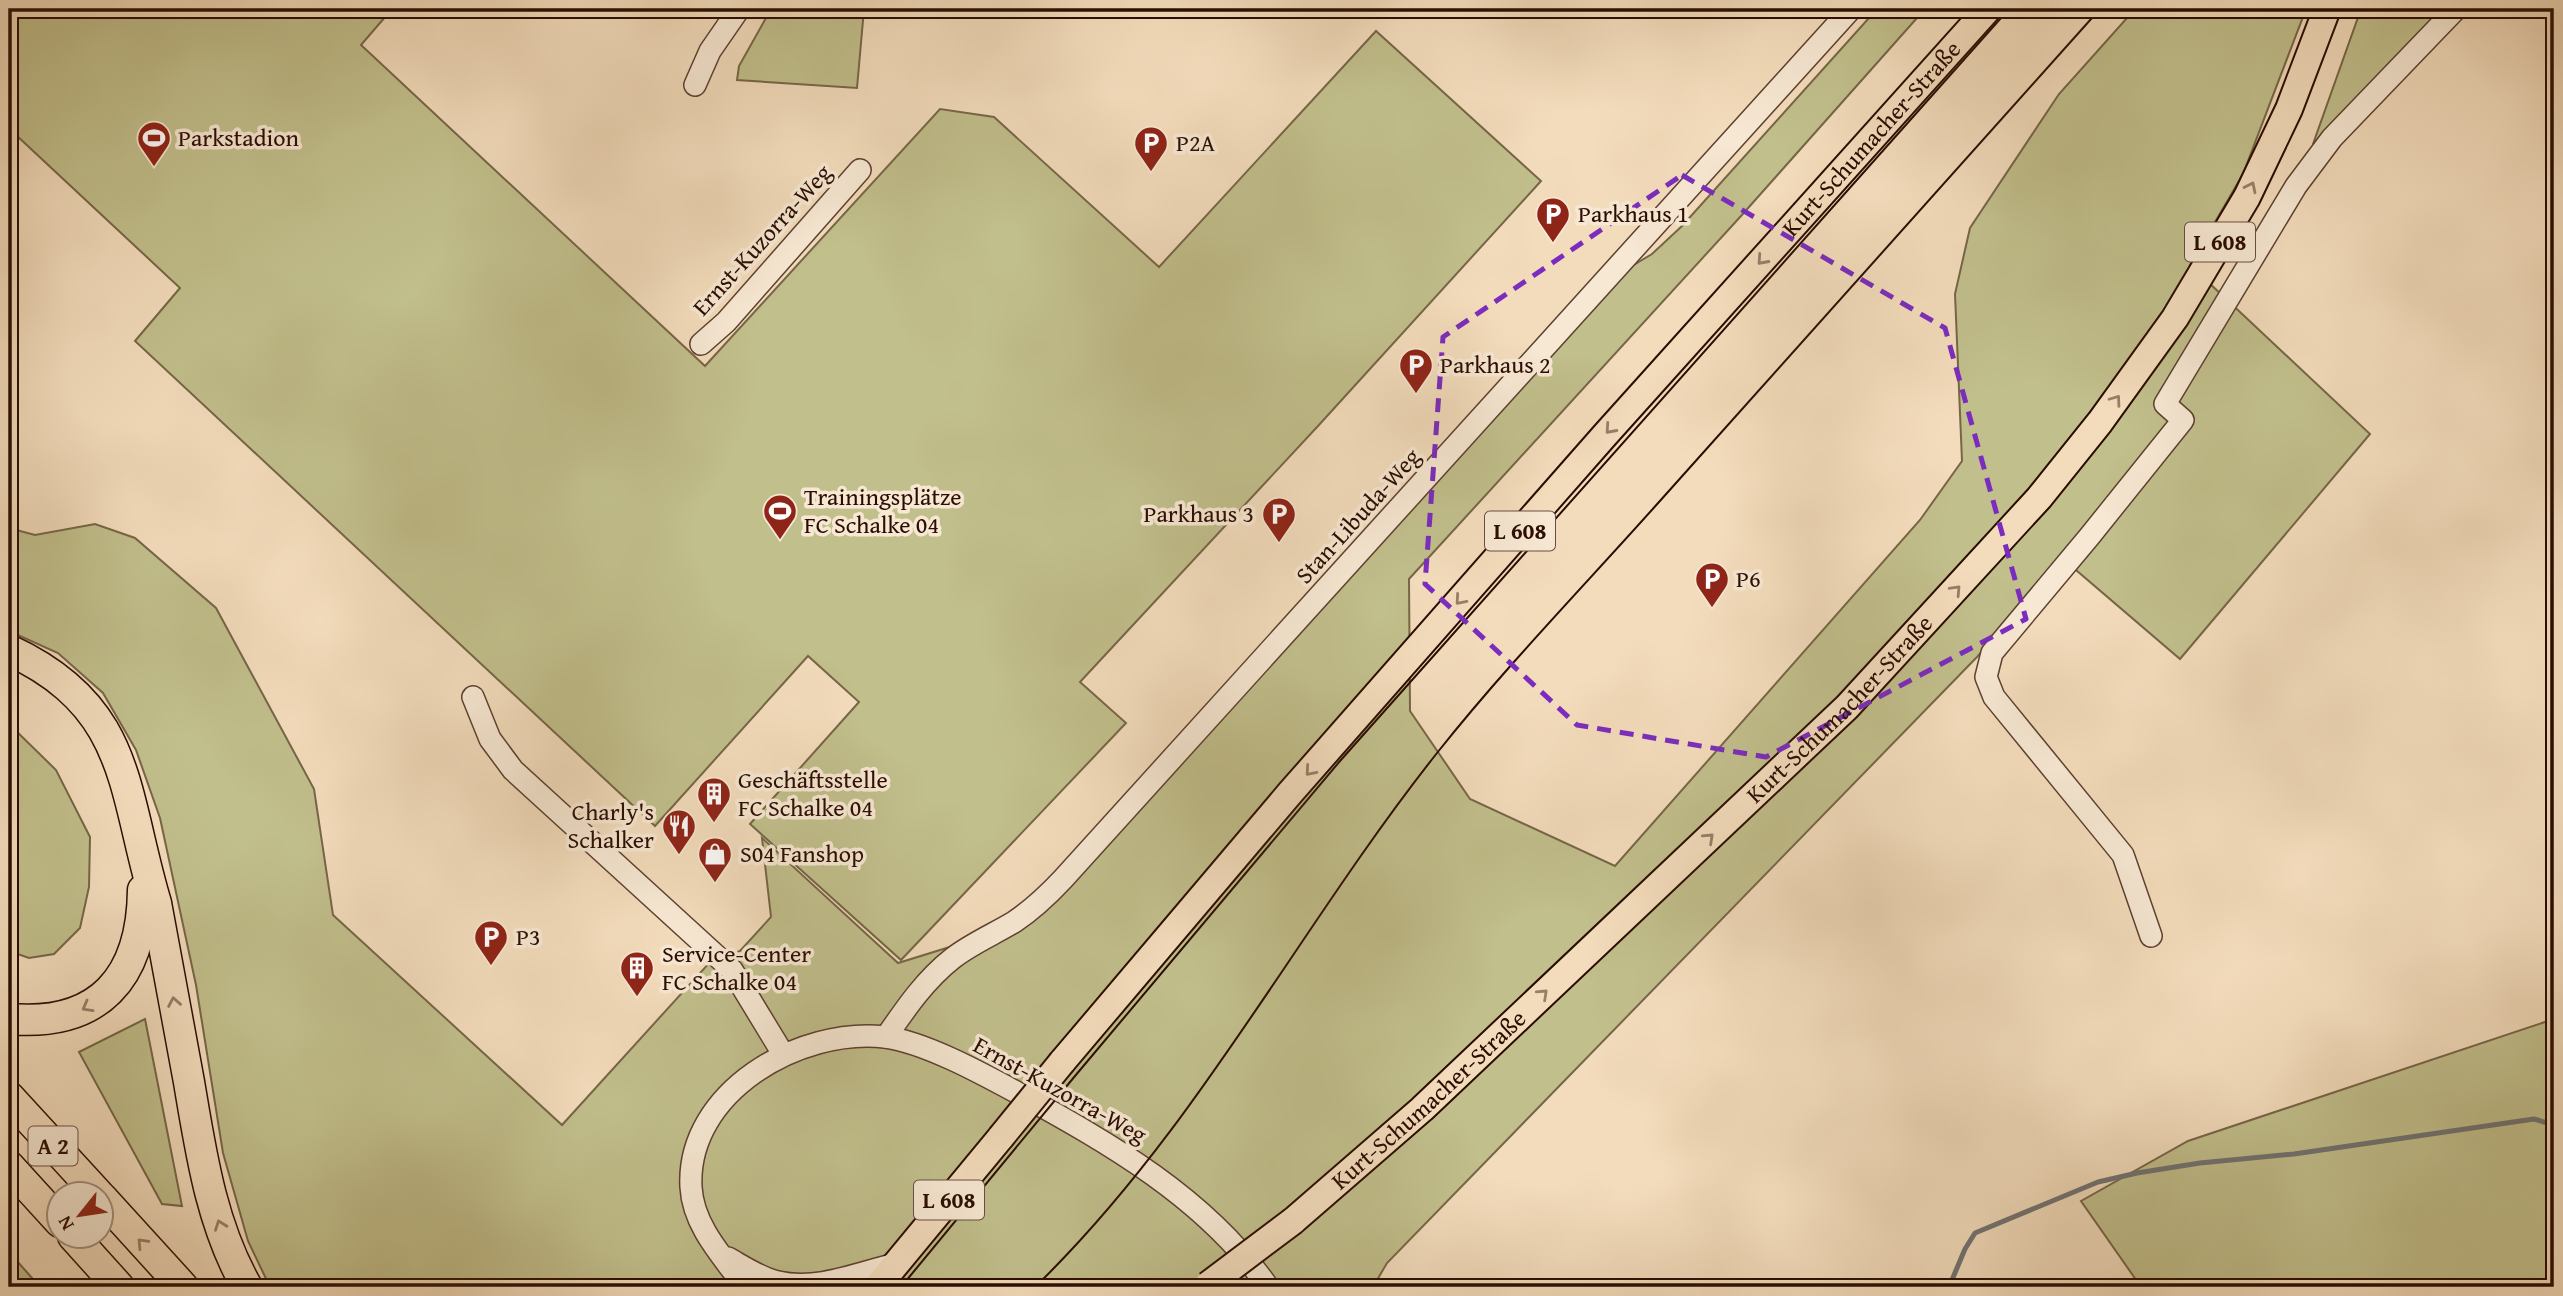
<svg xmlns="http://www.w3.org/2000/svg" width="2563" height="1296" font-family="'Gentium Book Plus',serif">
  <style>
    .green { fill: #c1bf8c; stroke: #766647; stroke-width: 2 }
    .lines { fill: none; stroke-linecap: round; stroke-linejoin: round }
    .stream { stroke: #717372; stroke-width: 5 }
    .minor-casing { stroke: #5c4030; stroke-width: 24 }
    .major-casing { stroke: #2a0c02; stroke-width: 30 }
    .highway-casing { stroke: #2a0c02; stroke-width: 33 }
    .minor { stroke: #f7e8d3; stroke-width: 21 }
    .major { stroke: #f3dcbc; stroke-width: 26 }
    .highway { stroke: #f3dcbc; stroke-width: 30 }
    .tram { stroke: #2a0c02; stroke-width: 2 }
    .major-bridge-casing { stroke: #2a0c02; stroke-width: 30; stroke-linecap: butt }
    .major-bridge { stroke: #f3dcbc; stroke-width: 26 }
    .oneway { stroke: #997e68 }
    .marked { fill: none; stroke: #7b2cbf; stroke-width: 5; stroke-dasharray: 14 9; stroke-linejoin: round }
    .labels { text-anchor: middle; stroke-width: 7; stroke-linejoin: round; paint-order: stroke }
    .shield { fill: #f7e8d3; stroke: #684e41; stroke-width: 2 }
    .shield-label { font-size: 23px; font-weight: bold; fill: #2a0c02 }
    .poi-label { font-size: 24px; fill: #2a0c02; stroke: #f7e8d3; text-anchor: start }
    .street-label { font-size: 24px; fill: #2a0c02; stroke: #f7e8d3 }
  </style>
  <rect width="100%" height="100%" fill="#f3dcbc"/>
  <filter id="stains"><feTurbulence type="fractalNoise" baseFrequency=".00286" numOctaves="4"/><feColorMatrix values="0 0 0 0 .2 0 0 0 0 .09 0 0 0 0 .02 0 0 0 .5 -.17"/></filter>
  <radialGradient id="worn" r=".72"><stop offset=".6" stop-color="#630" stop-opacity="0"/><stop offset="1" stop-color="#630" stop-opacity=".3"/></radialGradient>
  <!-- green -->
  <g class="green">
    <polygon points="9,9 392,9 361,45 705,366 940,109 994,117 1159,267 1376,31 1541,181 1318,426 1080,682 1126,723 901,960 750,824 859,702 808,656 655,826 135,341 180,288 16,135 9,134"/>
    <polygon points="771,9 864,9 857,88 737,80 739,66"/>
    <polygon points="1877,9 1925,9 1741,216 1409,579 1410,711 1470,799 1615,866 1920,520 1962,461 1955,294 1970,228 2059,94 2135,9 2306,9 2243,174 2190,265 2370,434 2180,659 2063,559 1977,657 1387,1263 1373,1287 270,1287 248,1241 223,1153 196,985 160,818 136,750 103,693 58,653 9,631 9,528 35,535 95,524 135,538 216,608 314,789 333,915 562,1125 710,962 740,951 771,917 762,838 898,963 982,937 1040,905 1612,278 1652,254 1682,226"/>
    <polygon points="2361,9 2449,9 2313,144"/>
    <polygon points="9,724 56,770 90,837 89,887 80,928 54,954 29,958 9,951"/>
    <polygon points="145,1019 182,1206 162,1204 79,1052"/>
    <polygon points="2554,1019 2554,1287 2141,1287 2081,1201 2188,1141"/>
    <polygon points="9,1252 40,1287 9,1287"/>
  </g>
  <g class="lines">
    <!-- stream -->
    <polyline class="stream" points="1949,1287 1965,1249 1975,1233 2098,1182 2137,1173 2200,1163 2294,1154 2534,1119 2554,1125"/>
    <!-- minor casing -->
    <g class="minor-casing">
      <g id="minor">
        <polyline points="695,85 710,51 739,9"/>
        <polyline points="701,344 726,322 860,170"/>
        <polyline points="473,697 490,739 513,770 732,970 783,1054"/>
        <polyline points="2151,936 2123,855 1994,697 1986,677 1992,653 2089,537 2183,420 2165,404 2296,186 2332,138 2456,9"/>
        <path d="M 886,1037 C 906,1008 925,980 953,958 C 971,944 994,934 1014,922 C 1032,910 1048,895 1063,879 L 1851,9"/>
        <path d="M 728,1258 C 744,1267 760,1278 778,1282 C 817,1291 858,1273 896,1264"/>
        <path d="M 745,1287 C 723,1257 693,1226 691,1187 C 686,1092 800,1027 885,1037 C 924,1042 981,1073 1016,1092 C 1109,1143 1206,1198 1268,1287"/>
      </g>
    </g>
    <!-- major casing -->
    <g class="major-casing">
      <g id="major">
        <path id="s1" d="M 1062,1062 L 1290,793 L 1605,435 L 1988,9"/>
        <path id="s2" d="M 1293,1221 L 1422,1109 L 1847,707 L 2039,498 L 2100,422 L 2175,318 L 2247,197 L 2289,109 L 2327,9"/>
        <polyline points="877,1287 1001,1137"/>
      </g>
    </g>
    <!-- highway casing -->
    <g class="highway-casing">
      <g id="highway">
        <path d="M 9,650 C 132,707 122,790 156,903 C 167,963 178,1022 189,1082 C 201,1153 211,1224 247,1287"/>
        <path d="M 9,1019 C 99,1027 142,978 143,890"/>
        <polyline points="9,1097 98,1194"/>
        <polyline points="9,1166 60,1222"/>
        <polyline points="102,1198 183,1287"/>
        <polyline points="73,1236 119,1287"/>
      </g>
    </g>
    <!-- minor -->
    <use href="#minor" class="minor"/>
    <!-- major -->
    <use href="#major" class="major"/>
    <!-- highway -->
    <use href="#highway" class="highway"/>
    <!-- tram -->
    <g class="tram">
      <polyline points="901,1287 1075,1076 1340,761 2009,9"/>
      <path d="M 1035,1287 C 1196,1131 1299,927 1437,753 C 1507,665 1585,585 1659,502 C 1806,337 1953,173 2100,9"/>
    </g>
    <!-- major-bridge casing -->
    <g class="major-bridge-casing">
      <g id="major-bridge">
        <polyline points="1001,1137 1062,1062"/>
        <polyline points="1208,1285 1293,1221"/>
      </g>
    </g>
    <!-- major-bridge -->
    <use href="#major-bridge" class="major-bridge"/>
  </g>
  <!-- one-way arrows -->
  <defs><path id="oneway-chevron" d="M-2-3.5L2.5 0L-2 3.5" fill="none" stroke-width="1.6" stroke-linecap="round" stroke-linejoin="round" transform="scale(1.75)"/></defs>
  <g class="oneway">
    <use href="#oneway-chevron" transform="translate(2251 187) rotate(-64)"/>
    <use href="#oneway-chevron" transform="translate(1762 260) rotate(132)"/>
    <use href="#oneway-chevron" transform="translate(2116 400) rotate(-54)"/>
    <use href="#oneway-chevron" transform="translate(1610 429) rotate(132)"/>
    <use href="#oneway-chevron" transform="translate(1956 590) rotate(-47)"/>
    <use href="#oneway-chevron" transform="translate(1460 600) rotate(131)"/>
    <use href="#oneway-chevron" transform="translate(1310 771) rotate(131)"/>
    <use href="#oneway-chevron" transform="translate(1709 838) rotate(-43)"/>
    <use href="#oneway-chevron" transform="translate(1543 994) rotate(-43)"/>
    <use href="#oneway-chevron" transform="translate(174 1002) rotate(-100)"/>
    <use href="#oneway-chevron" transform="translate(87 1007) rotate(151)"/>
    <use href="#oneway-chevron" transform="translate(220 1225) rotate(-110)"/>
    <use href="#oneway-chevron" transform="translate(142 1243) rotate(-133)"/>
  </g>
  <!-- marked area -->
  <path class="marked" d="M 1682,175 L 1945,328 L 2026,619 L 1766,757 L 1577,725 L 1425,584 L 1443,337 Z"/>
  <!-- icons -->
  <defs>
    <g id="stadium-pin" transform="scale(1.75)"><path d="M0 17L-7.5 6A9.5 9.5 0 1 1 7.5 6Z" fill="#8f2418" stroke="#f7e8d3"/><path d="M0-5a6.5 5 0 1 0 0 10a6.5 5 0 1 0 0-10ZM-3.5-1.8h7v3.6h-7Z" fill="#fff"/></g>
    <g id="parking-pin" transform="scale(1.75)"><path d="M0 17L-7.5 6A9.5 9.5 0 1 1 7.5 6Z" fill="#8f2418" stroke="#f7e8d3"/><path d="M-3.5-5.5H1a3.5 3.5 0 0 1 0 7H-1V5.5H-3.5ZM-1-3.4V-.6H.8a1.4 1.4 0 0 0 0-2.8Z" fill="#fff"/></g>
    <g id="building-pin" transform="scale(1.75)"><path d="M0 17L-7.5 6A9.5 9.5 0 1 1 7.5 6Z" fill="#8f2418" stroke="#f7e8d3"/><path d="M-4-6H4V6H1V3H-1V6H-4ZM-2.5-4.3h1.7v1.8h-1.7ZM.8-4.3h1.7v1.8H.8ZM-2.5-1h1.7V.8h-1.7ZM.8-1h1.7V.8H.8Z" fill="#fff"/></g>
    <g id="restaurant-pin" transform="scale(1.75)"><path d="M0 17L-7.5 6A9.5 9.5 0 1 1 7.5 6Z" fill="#8f2418" stroke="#f7e8d3"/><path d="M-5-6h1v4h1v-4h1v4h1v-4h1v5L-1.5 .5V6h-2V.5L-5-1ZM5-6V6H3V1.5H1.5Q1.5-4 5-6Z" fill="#fff"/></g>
    <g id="shop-pin" transform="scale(1.75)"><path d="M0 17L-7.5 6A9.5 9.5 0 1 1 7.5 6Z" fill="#8f2418" stroke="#f7e8d3"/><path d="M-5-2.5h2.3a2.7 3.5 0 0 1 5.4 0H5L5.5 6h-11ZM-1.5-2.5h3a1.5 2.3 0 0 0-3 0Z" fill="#fff"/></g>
  </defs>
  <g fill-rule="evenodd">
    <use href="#stadium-pin" x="154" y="138"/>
    <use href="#parking-pin" x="1151" y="143"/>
    <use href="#parking-pin" x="1553" y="214"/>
    <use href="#parking-pin" x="1416" y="365"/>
    <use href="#stadium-pin" x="780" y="511"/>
    <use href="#parking-pin" x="1279" y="514"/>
    <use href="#parking-pin" x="1712" y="579"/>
    <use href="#building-pin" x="714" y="794"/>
    <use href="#restaurant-pin" x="679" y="826"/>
    <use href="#shop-pin" x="715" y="854"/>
    <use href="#parking-pin" x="491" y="937"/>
    <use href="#building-pin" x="637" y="968"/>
  </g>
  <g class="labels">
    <!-- shield labels -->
    <g class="shield">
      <rect x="2185" y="222.5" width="70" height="39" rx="5"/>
      <rect x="1485" y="511.5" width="70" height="39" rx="5"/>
      <rect x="28.5" y="1126.5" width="49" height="39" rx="5"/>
      <rect x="914" y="1180.5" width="70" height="39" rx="5"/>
    </g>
    <g class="shield-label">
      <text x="2220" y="250">L 608</text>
      <text x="1520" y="539">L 608</text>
      <text x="53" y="1154">A 2</text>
      <text x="949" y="1208">L 608</text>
    </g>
    <!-- poi labels -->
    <g class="poi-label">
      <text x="178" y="146">Parkstadion</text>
      <text x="1176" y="151">P2A</text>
      <text x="1578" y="222">Parkhaus 1</text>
      <text x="1440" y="373">Parkhaus 2</text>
      <text x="804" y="505">Trainingsplätze<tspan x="804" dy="28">FC Schalke 04</tspan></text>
      <text x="1254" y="522" text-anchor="end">Parkhaus 3</text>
      <text x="1736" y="587">P6</text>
      <text x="738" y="788">Geschäftsstelle<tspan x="738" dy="28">FC Schalke 04</tspan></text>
      <text x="654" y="820" text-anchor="end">Charly's<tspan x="654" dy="28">Schalker</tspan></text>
      <text x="740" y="862">S04 Fanshop</text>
      <text x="516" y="945">P3</text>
      <text x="662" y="962">Service-Center<tspan x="662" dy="28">FC Schalke 04</tspan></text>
    </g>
    <!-- street labels -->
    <g class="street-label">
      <text dy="8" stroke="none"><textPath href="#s1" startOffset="1228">Kurt-Schumacher-Straße</textPath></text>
      <text transform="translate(762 240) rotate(-48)" y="8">Ernst-Kuzorra-Weg</text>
      <text transform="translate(1358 516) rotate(-48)" y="8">Stan-Libuda-Weg</text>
      <text dy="8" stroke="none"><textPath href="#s2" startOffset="749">Kurt-Schumacher-Straße</textPath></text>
      <text transform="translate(1060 1090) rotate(29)" y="8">Ernst-Kuzorra-Weg</text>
      <text dy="8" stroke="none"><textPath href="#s2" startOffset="182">Kurt-Schumacher-Straße</textPath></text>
    </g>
  </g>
  <!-- margin -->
  <rect width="2563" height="1296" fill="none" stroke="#f3dcbc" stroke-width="35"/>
  <rect x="10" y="10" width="2542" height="1275" fill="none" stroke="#2a0c02" stroke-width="3.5"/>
  <rect x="18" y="18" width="2528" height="1261" fill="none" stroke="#2a0c02" stroke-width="2"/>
  <!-- north arrow -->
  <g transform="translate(80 1215) rotate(240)"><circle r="33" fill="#f7e8d3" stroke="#a5907f" stroke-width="2"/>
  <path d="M0-5L12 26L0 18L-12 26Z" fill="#8f2418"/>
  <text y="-10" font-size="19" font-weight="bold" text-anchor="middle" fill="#2a0c02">N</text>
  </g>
  <rect width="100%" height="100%" filter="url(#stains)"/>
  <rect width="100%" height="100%" fill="url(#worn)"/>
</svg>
